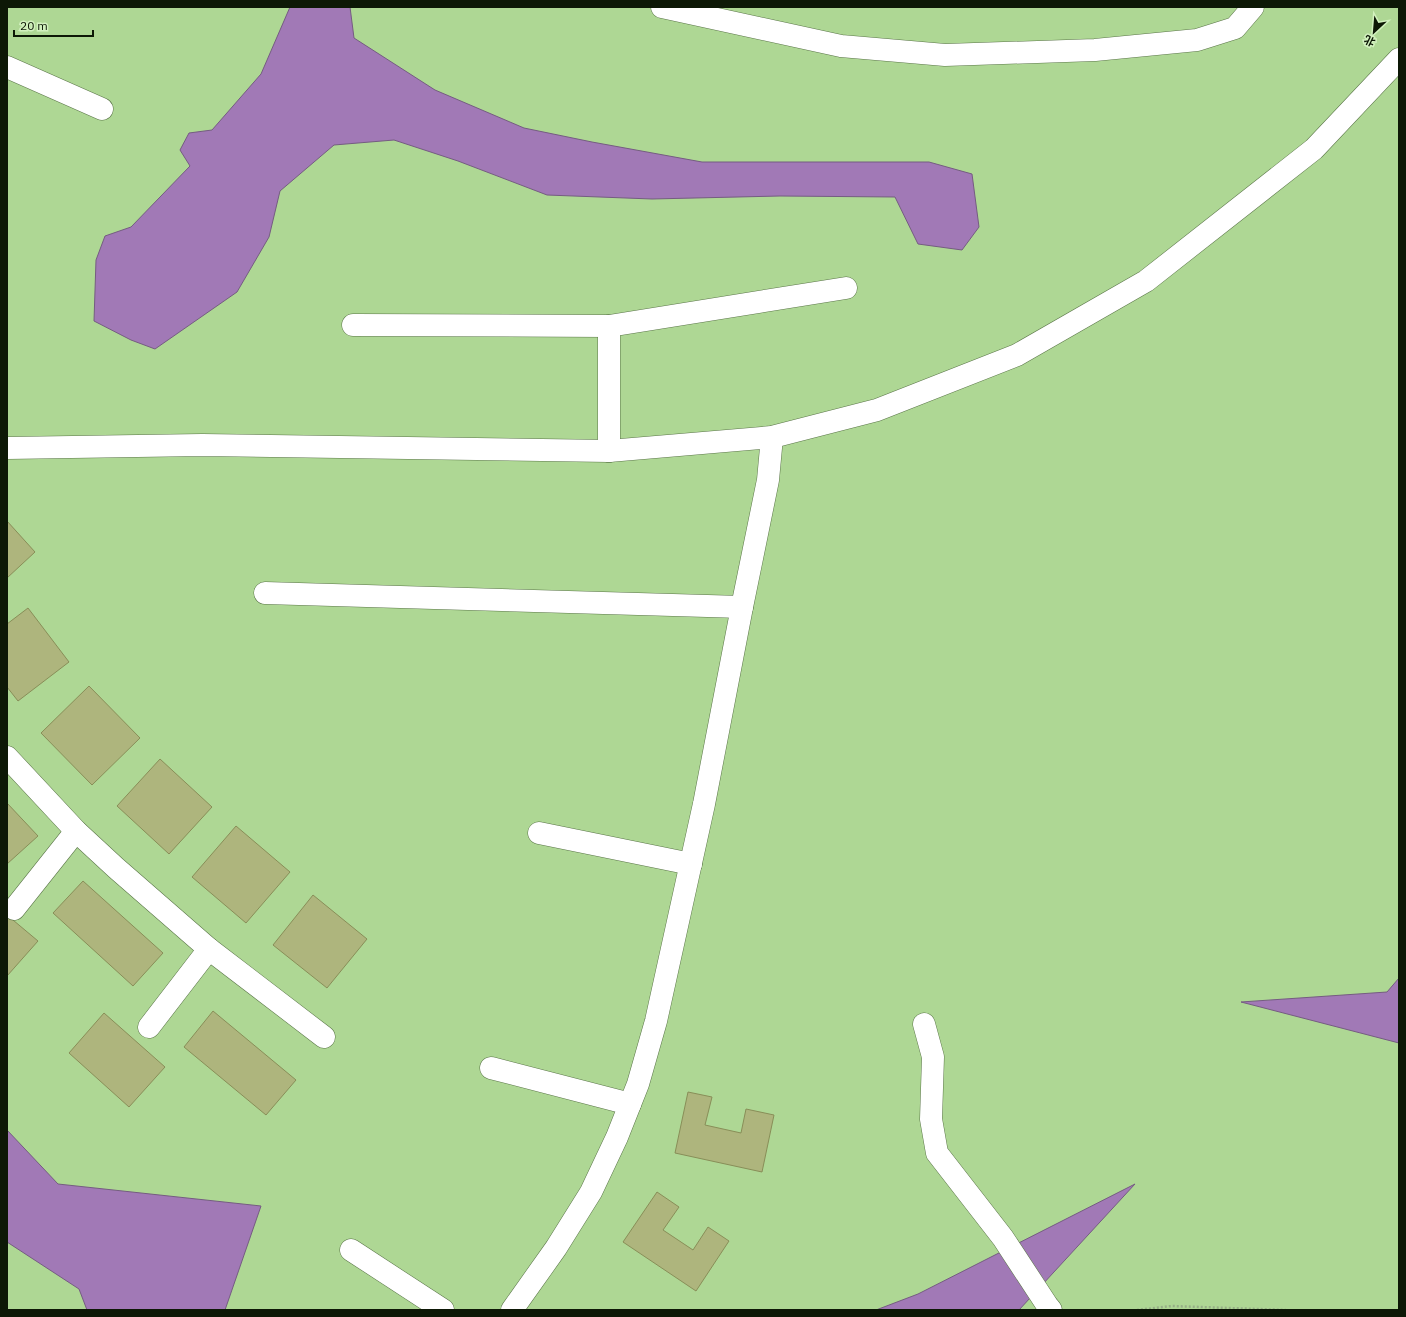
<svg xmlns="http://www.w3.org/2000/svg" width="1406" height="1317" font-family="'IBM Plex Sans','Noto Sans SC',sans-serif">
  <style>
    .green { fill: #aed794 }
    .water { fill: #a179b6; stroke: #755c81 }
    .building { fill: #aeb57d; stroke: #888e58 }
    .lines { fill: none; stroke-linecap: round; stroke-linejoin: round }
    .minor-casing { stroke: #5b7649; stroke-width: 23 }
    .path { stroke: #96af86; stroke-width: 2.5; stroke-dasharray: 2 2; stroke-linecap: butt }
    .minor { stroke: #fff; stroke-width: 22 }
  </style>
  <rect width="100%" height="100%" fill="#d2f1be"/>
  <!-- green -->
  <rect class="green" x="7" y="7" width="1392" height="1303"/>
  <!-- water -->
  <g class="water">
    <polygon points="290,7 350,7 354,38 435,90 524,128 592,142 702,162 929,162 972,174 979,227 962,250 918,244 895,197 780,196 652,199 547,195 458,161 394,140 334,145 280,191 269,237 237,292 155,349 131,340 94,321 96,260 105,236 131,227 190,166 180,150 189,133 212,130 261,74"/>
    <polygon points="1399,978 1399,1043 1241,1002 1387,992"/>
    <polygon points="7,1130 58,1184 261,1206 225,1310 87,1310 79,1289 7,1242"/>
    <polygon points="1135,1184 1019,1310 876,1310 918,1294"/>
  </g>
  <!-- building -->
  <g class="building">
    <polygon points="7,521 35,552 7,578"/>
    <polygon points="28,608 69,662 18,701 7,687 7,624"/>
    <polygon points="89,686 140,738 92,785 41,733"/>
    <polygon points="160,759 212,807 169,854 117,806"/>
    <polygon points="7,803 38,836 7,864"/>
    <polygon points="236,826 290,872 246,923 192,877"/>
    <polygon points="83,881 163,953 133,986 53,913"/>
    <polygon points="313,895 367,939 327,988 273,945"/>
    <polygon points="7,915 38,941 7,976"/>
    <polygon points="213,1011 296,1080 266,1115 184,1047"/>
    <polygon points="104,1013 165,1067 129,1107 69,1053"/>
    <polygon points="688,1092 712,1097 705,1125 741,1133 746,1109 774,1115 762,1172 675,1153"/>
    <polygon points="657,1192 679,1207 663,1230 693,1250 708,1227 729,1241 696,1291 623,1242"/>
  </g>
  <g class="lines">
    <!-- minor casing -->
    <g class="minor-casing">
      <g id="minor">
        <polyline points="662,7 841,46 945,55 1095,50 1197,40 1235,28 1253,7"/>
        <polyline points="7,67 102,109"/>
        <polyline points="353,325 609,326 846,288"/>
        <polyline points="7,448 202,445 609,451 772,437 877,410 1017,355 1146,281 1314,149 1399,59"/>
        <polyline points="609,451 609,326"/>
        <polyline points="265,593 742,607"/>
        <polyline points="7,757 76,831 116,868 209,949 324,1037"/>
        <polyline points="539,833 691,864"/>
        <polyline points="14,909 76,831"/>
        <polyline points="924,1024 933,1057 931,1119 937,1153 1003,1238 1047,1305 1051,1310"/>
        <polyline points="149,1027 209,949"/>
        <polyline points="491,1068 630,1104"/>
        <polyline points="351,1250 443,1310"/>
        <polyline points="512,1310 556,1248 591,1192 617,1137 638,1084 656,1021 704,804 742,607 768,480 772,437"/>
      </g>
    </g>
    <!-- path -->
    <polyline class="path" points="1137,1310 1172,1306 1286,1310"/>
    <!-- minor -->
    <use href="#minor" class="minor"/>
  </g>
  <!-- border -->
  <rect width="1406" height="1317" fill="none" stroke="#0d1806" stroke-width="16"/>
  <!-- north arrow -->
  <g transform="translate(1374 32) rotate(206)" stroke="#d2f1be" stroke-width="3" paint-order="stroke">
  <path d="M0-3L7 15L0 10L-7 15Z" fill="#0d1806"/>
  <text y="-6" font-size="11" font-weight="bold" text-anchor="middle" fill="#0d1806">北</text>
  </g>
  <!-- scale -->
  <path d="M14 30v6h79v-6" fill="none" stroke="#0d1806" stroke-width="2"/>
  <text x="20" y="30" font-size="12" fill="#0d1806" stroke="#d2f1be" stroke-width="3" paint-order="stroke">20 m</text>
</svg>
